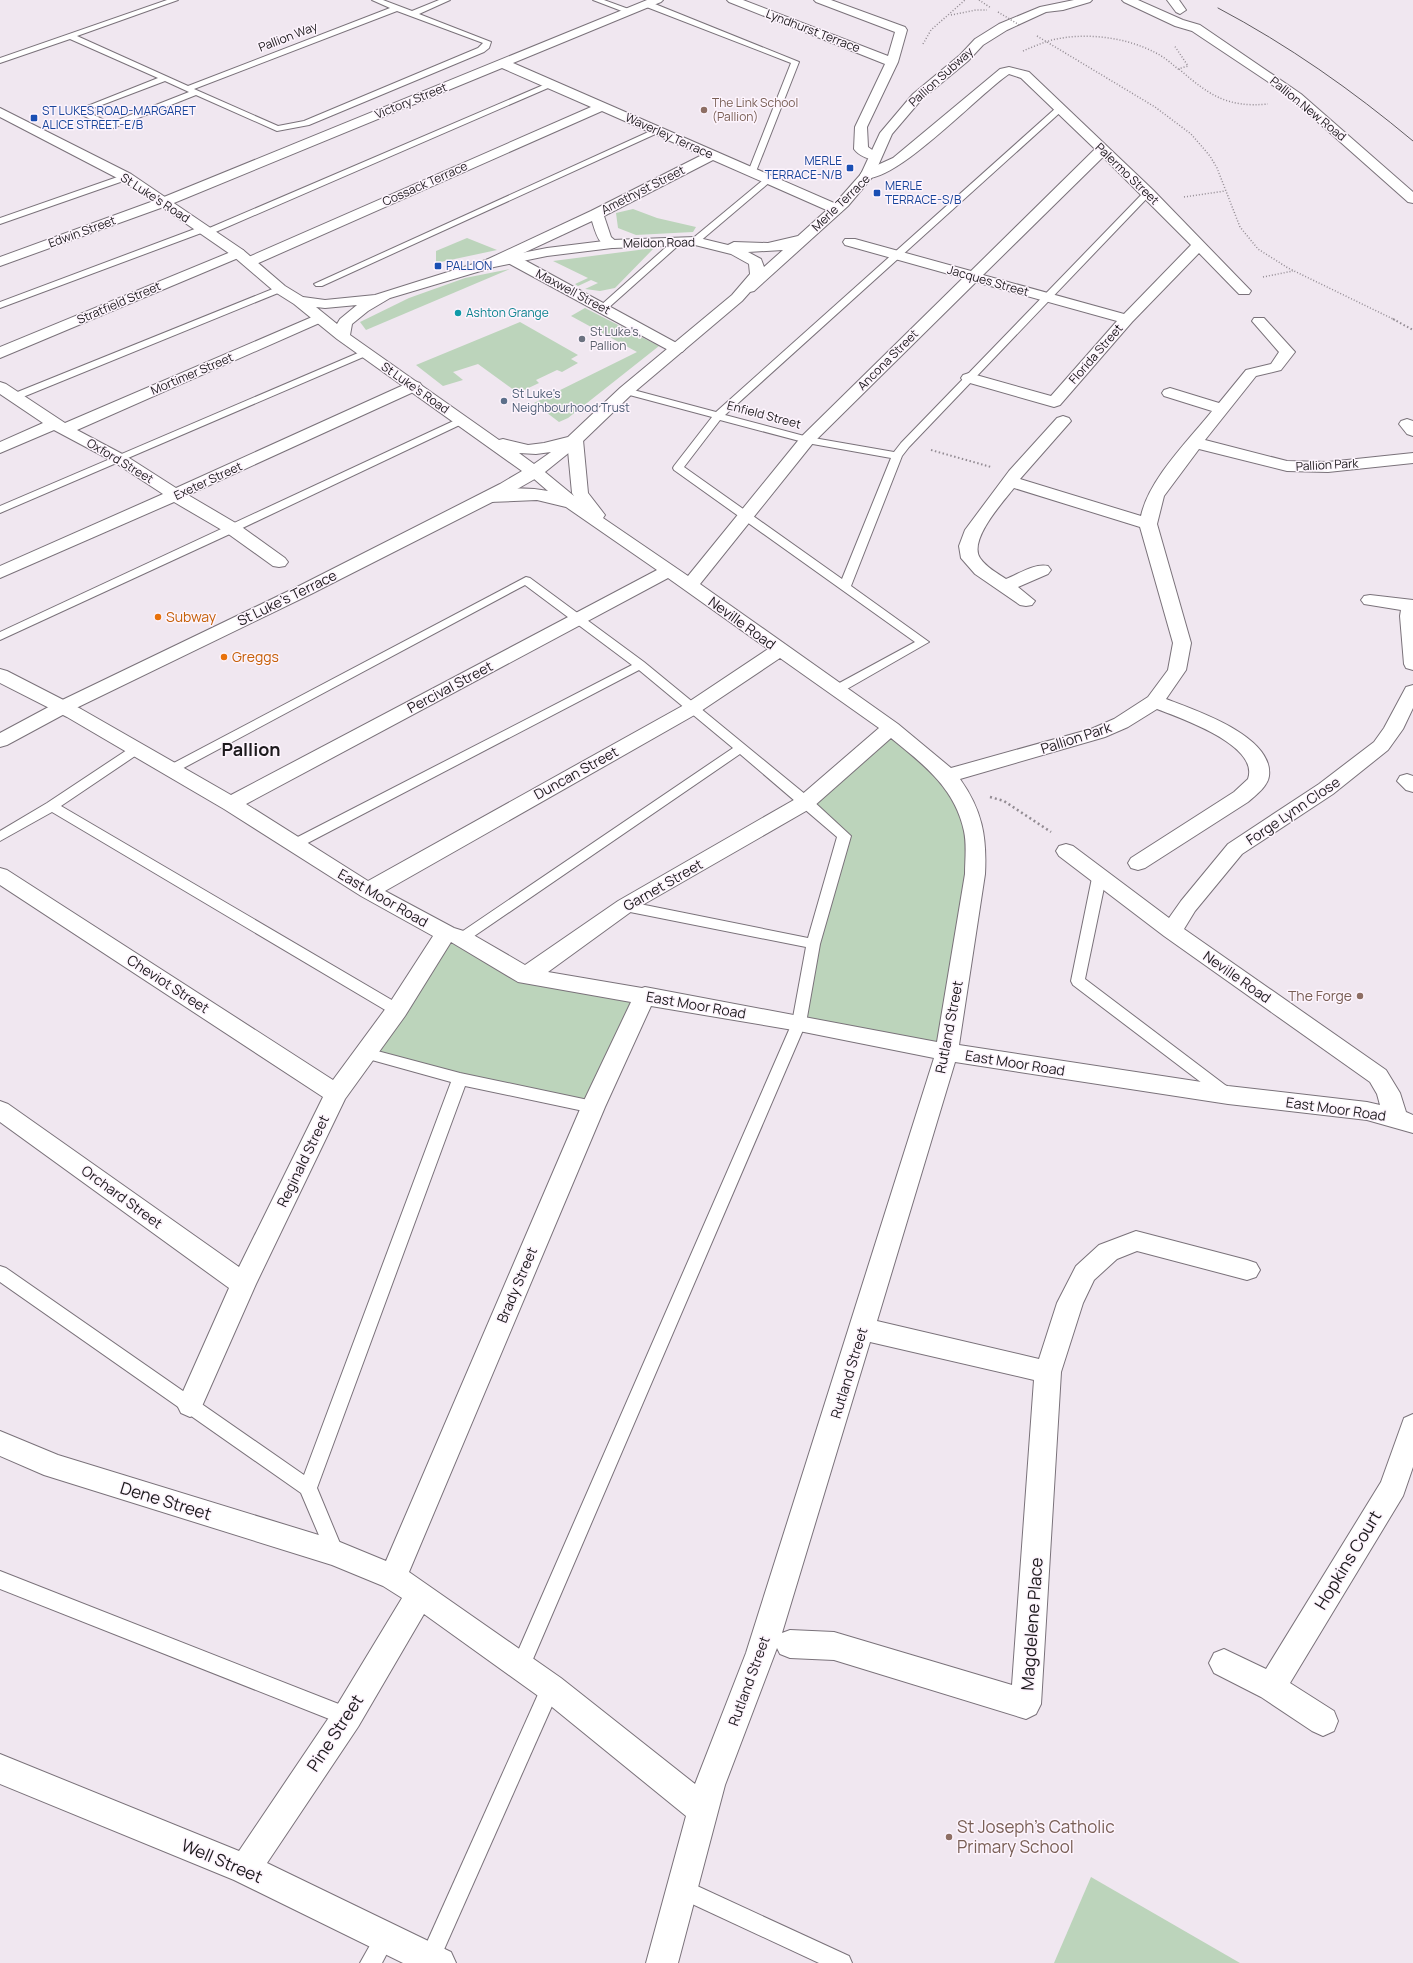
<svg xmlns="http://www.w3.org/2000/svg" width="1413" height="1963" font-family="Manrope,sans-serif">
  <style>
    .green { fill: #bcd4bb }
    .lines { fill: none; stroke-linecap: round; stroke-linejoin: round }
    .service-casing { stroke: #7a727a; stroke-width: 2 }
    .minor-casing { stroke: #7a727a; stroke-width: 2 }
    .tertiary-casing { stroke: #7a727a; stroke-width: 2 }
    .path-far2 { stroke: #928b92; stroke-width: 1.5; stroke-dasharray: 1 2; stroke-linecap: butt }
    .path-far1 { stroke: #928b92; stroke-width: 2; stroke-dasharray: 1.5 2.5; stroke-linecap: butt }
    .path { stroke: #928b92; stroke-width: 2.5; stroke-dasharray: 2 3; stroke-linecap: butt }
    .service { fill: #fff; fill-rule: evenodd }
    .minor { fill: #fff; fill-rule: evenodd }
    .tertiary { fill: #fff; fill-rule: evenodd }
    .tram { stroke: #615c61; stroke-width: 1 }
    .path-bridge { stroke: #928b92; stroke-width: 1.5; stroke-dasharray: 1 2; stroke-linecap: butt }
    .education-dot { fill: #8d6e63; stroke: #fdf4fd; stroke-width: 1.5 }
    .transit-dot { fill: #1a4fb4; stroke: #fdf4fd; stroke-width: 1.5 }
    .culture-dot { fill: #0f9aa8; stroke: #fdf4fd; stroke-width: 1.5 }
    .worship-dot { fill: #6b7280; stroke: #fdf4fd; stroke-width: 1.5 }
    .service-dot { fill: #5c6f8a; stroke: #fdf4fd; stroke-width: 1.5 }
    .food-dot { fill: #e8710a; stroke: #fdf4fd; stroke-width: 1.5 }
    .labels { text-anchor: middle; stroke-width: 3; stroke-linejoin: round; paint-order: stroke }
    .far-street-label { font-size: 12px; fill: #1c191c; stroke: #fdf4fd }
    .far-education-label { font-size: 12px; fill: #785e54; stroke: #fdf4fd; text-anchor: start }
    .far-transit-label { font-size: 12px; fill: #164399; stroke: #fdf4fd; text-anchor: start }
    .far-culture-label { font-size: 12px; fill: #0d838f; stroke: #fdf4fd; text-anchor: start }
    .far-worship-label { font-size: 12px; fill: #5b616d; stroke: #fdf4fd; text-anchor: start }
    .far-service-label { font-size: 12px; fill: #4e5e75; stroke: #fdf4fd; text-anchor: start }
    .street-label { font-size: 14px; fill: #1c191c; stroke: #fdf4fd }
    .food-label { font-size: 14px; fill: #c56008; stroke: #fdf4fd; text-anchor: start }
    .education-label { font-size: 14px; fill: #785e54; stroke: #fdf4fd; text-anchor: end }
    .near-street-label { font-size: 17px; fill: #1c191c; stroke: #fdf4fd }
    .near-education-label { font-size: 17px; fill: #785e54; stroke: #fdf4fd; text-anchor: start }
    .district-label { font-size: 18px; font-weight: bold; fill: #1c191c; stroke: #fdf4fd }
  </style>
  <rect width="100%" height="100%" fill="#f0e7f0"/>
  <!-- green -->
  <g class="green">
    <polygon points="633,209 657,218 696,227 693,232 636,235 618,228 616,213"/>
    <polygon points="467,238 497,250 436,263 436,251"/>
    <polygon points="654,248 615,288 600,291 585,289 598,283 591,280 578,286 575,284 588,278 553,261"/>
    <polygon points="510,269 366,330 360,322 409,298 465,278"/>
    <polygon points="585,308 659,346 568,418 559,422 534,403 637,352 571,316"/>
    <polygon points="520,322 578,355 571,359 578,363 562,372 557,370 536,380 539,383 518,393 478,364 453,372 463,380 443,386 416,365"/>
    <polygon points="891,728 934,763 974,830 947,1052 799,1023 843,836 806,802"/>
    <polygon points="446,933 526,976 645,995 593,1107 366,1053"/>
    <polygon points="1091,1877 1240,1963 1054,1963"/>
  </g>
  <g class="lines">
    <!-- service casing -->
    <g class="service-casing">
      <g id="service">
        <path d="M 167,0 L 178,0 L 77,36 L 188,86 L 390,8 L 372,0 L 383,0 L 412,11 L 439,0 L 450,0 L 419,14 L 491,42 L 489,48 L 484,52 L 309,125 L 277,131 L 196,95 L 113,128 L 107,128 L 75,111 L 158,78 L 70,39 L 0,63 L 0,58 ZM 397,11 L 483,43 L 478,48 L 304,121 L 278,126 L 194,89 ZM 165,81 L 189,92 L 110,123 L 86,111 Z"/>
        <polygon points="593,0 604,0 634,11 627,13"/>
        <polygon points="644,2 650,2 799,62 755,174 749,174 748,172 791,63 644,6"/>
        <polygon points="548,83 555,85 211,234 205,234 204,232 0,308 0,302 200,227 203,226 207,229"/>
        <path d="M 1057,107 L 1060,107 L 1064,109 L 725,415 L 808,437 L 894,452 L 901,443 L 1145,191 L 1148,190 L 1152,193 L 909,447 L 902,456 L 851,586 L 929,642 L 840,693 L 832,693 L 830,690 L 832,687 L 915,642 L 674,470 L 673,468 L 674,466 L 712,417 L 622,393 L 621,391 L 626,388 L 716,412 ZM 720,420 L 807,443 L 891,458 L 842,579 L 684,467 Z"/>
        <polygon points="655,129 658,129 662,131 322,286 316,286 314,284"/>
        <polygon points="126,174 130,177 129,179 0,224 0,218"/>
        <polygon points="768,176 771,177 771,181 698,243 692,243 692,239"/>
        <polygon points="677,239 680,240 680,244 606,310 600,310 598,308 600,306 674,240"/>
        <polygon points="280,286 283,287 283,291 18,399 14,400 9,397 10,395"/>
        <polygon points="365,350 370,353 368,355 0,513 0,506"/>
        <polygon points="462,417 466,418 467,420 466,422 232,533 0,640 0,632"/>
        <polygon points="526,577 530,578 644,662 811,799 851,836 820,944 806,1023 527,1673 520,1676 513,1673 511,1667 792,1023 806,947 625,911 620,909 618,906 620,903 625,901 808,938 837,837 740,754 467,941 462,943 457,941 455,938 457,935 733,748 639,670 298,848 288,848 286,845 288,842 632,665 525,585 176,772 168,772 166,769 168,766"/>
        <polygon points="137,745 141,746 143,749 141,752 61,806 402,1006 404,1010 402,1014 397,1015 392,1014 52,812 0,841 0,831 47,803 133,746"/>
        <polygon points="1099,873 1104,875 1106,878 1085,979 1233,1091 1235,1095 1233,1099 1228,1101 1223,1099 1073,985 1071,981 1092,878 1094,875"/>
        <polygon points="366,1048 460,1073 593,1101 598,1103 600,1107 598,1111 593,1113 465,1086 317,1488 344,1553 341,1559 335,1561 329,1559 301,1493 0,1282 0,1266 6,1268 304,1475 451,1082 361,1057 359,1053 361,1049"/>
        <polygon points="0,1571 354,1710 356,1717 354,1724 347,1726 0,1589"/>
        <polygon points="551,1679 558,1681 560,1688 438,1963 422,1963 420,1958 423,1951 544,1681"/>
        <polygon points="682,1879 849,1956 852,1963 819,1963 675,1896 672,1889 675,1882"/>
        <polygon points="385,1928 392,1931 395,1938 382,1963 360,1963 378,1931"/>
      </g>
    </g>
    <!-- minor casing -->
    <g class="minor-casing">
      <g id="minor">
        <path d="M 647,0 L 663,0 L 661,2 L 513,63 L 841,206 L 843,209 L 841,212 L 831,212 L 713,160 L 604,216 L 611,237 L 619,244 L 617,247 C 600,251 596,234 592,221 L 517,256 L 682,346 L 685,349 L 682,352 L 672,352 L 506,262 L 491,267 L 486,266 L 484,263 L 486,260 L 591,211 L 702,155 L 602,111 L 254,265 L 244,265 L 242,262 L 244,259 L 591,107 L 502,68 L 169,205 L 0,266 L 0,257 L 159,199 Z"/>
        <path d="M 727,0 L 743,0 L 888,56 L 895,32 L 816,2 L 814,0 L 831,0 L 905,27 L 907,30 L 898,62 L 867,127 L 868,147 L 881,156 L 879,159 C 871,161 859,156 854,149 L 855,127 L 885,64 L 729,2 Z"/>
        <path d="M 1009,67 L 1029,72 L 1153,190 L 1251,291 L 1249,294 L 1239,294 L 1199,253 L 1132,322 L 1060,405 L 1054,407 L 963,381 L 961,378 L 963,375 L 969,373 L 1051,396 L 1117,321 L 976,282 L 813,443 L 700,584 L 898,724 L 951,768 L 1091,729 L 1114,719 L 1148,697 L 1168,670 L 1173,643 L 1140,527 L 1014,488 C 1003,502 968,540 980,558 C 986,567 997,573 1006,579 C 1019,574 1034,563 1048,566 L 1051,570 L 1048,574 L 1018,587 L 1035,601 L 1032,605 L 1026,606 L 1020,605 L 975,574 L 961,558 L 959,546 L 965,530 L 1009,471 L 1057,418 L 1063,416 L 1069,418 L 1071,421 L 1020,479 L 1141,516 C 1149,479 1188,441 1212,411 L 1164,396 L 1162,393 L 1164,390 L 1170,388 L 1219,403 L 1246,370 L 1271,364 L 1279,352 L 1252,321 L 1254,318 L 1264,318 L 1295,352 L 1281,370 L 1256,376 L 1205,440 L 1287,461 L 1328,462 L 1413,453 L 1413,463 L 1328,472 L 1287,471 L 1199,449 L 1164,496 L 1157,524 L 1191,643 L 1186,670 L 1166,699 C 1195,710 1274,736 1269,776 C 1268,786 1256,795 1248,802 L 1145,868 L 1138,870 L 1131,868 L 1128,863 L 1131,858 L 1234,792 L 1248,779 C 1260,745 1180,718 1157,709 L 1128,727 L 1105,737 L 960,779 C 982,810 987,836 985,874 L 959,1045 L 1228,1086 L 1367,1102 L 1380,1105 L 1377,1094 L 1370,1082 L 1164,936 L 1059,856 L 1056,851 L 1059,846 L 1066,844 L 1073,846 L 1169,918 L 1181,901 L 1228,844 L 1319,784 L 1374,742 L 1384,728 L 1406,687 L 1413,685 L 1413,708 L 1403,729 L 1388,750 L 1333,794 L 1242,854 L 1195,911 L 1184,929 L 1386,1070 L 1400,1093 L 1406,1112 L 1413,1115 L 1413,1133 L 1367,1120 L 1228,1104 L 955,1062 L 877,1321 L 1039,1359 L 1057,1303 L 1076,1266 L 1099,1245 L 1136,1231 L 1247,1260 L 1256,1263 L 1260,1270 L 1256,1277 L 1247,1280 L 1137,1251 L 1117,1259 L 1094,1280 L 1083,1303 L 1061,1372 L 1041,1704 L 1036,1714 L 1026,1719 L 834,1660 L 790,1658 L 780,1654 L 777,1648 L 725,1785 L 678,1963 L 646,1963 L 686,1816 L 541,1698 L 424,1614 L 358,1727 L 267,1863 L 451,1952 L 456,1963 L 403,1963 L 234,1880 L 0,1784 L 0,1754 L 239,1851 L 336,1707 L 402,1598 L 383,1586 L 332,1565 L 44,1475 L 0,1456 L 0,1431 L 58,1455 L 335,1540 L 386,1561 L 581,1107 L 631,1002 L 518,982 L 451,942 L 405,1016 L 345,1099 L 256,1284 L 199,1413 L 190,1417 L 181,1413 L 177,1405 L 229,1288 L 0,1122 L 0,1101 L 8,1104 L 239,1267 L 323,1097 L 0,885 L 0,868 L 7,870 L 333,1080 L 389,1004 L 433,936 L 361,896 L 224,809 L 67,717 L 0,683 L 0,669 L 7,671 L 81,709 L 231,795 L 657,570 L 566,507 L 537,500 L 489,502 L 483,501 L 481,497 L 483,493 C 503,488 527,487 548,491 L 526,472 L 528,468 L 534,467 L 540,468 L 574,496 L 572,493 L 567,440 L 569,437 L 575,435 L 581,437 L 583,440 L 588,493 L 605,515 L 603,518 L 688,576 L 801,437 L 963,278 L 845,245 L 843,242 L 845,239 L 855,239 L 971,271 L 1095,149 L 1021,78 L 1009,74 C 980,93 894,186 862,178 L 860,175 L 862,172 L 893,158 L 1000,69 ZM 1103,157 L 1191,245 L 1124,314 L 983,275 ZM 668,578 L 768,649 L 684,705 L 368,881 L 246,804 ZM 780,658 L 879,728 L 799,797 L 618,901 L 525,965 L 470,933 L 454,928 L 385,891 L 698,713 ZM 891,738 C 923,764 955,788 964,831 C 967,845 965,860 965,874 L 937,1042 L 645,987 L 642,988 L 548,972 L 632,911 L 813,807 ZM 651,1006 L 799,1031 L 934,1058 L 746,1653 L 695,1784 L 561,1678 L 409,1572 L 605,1107 ZM 870,1342 L 1034,1380 L 1012,1685 L 834,1632 L 790,1630 L 782,1633 Z"/>
        <polygon points="238,249 243,250 245,253 243,256 0,358 0,347"/>
        <polygon points="319,314 324,315 326,318 324,321 77,430 126,456 176,488 408,383 414,381 420,383 422,386 420,389 188,495 239,525 285,558 288,562 285,566 279,567 273,566 227,533 174,502 0,578 0,566 163,494 114,462 54,430 0,453 0,442 43,423 0,394 0,382 6,384 65,423"/>
        <polygon points="1407,419 1413,421 1413,436 1407,434 1399,424 1401,421"/>
        <polygon points="1370,595 1413,600 1413,670 1406,668 1404,664 1400,616 1401,610 1364,604 1361,600 1364,596"/>
        <polygon points="1407,774 1413,776 1413,792 1406,790 1397,781 1400,776"/>
        <polygon points="1413,1414 1413,1467 1403,1496 1290,1683 1334,1711 1338,1721 1334,1731 1323,1736 1312,1731 1261,1697 1214,1673 1209,1663 1214,1653 1224,1649 1266,1669 1381,1482 1404,1418"/>
      </g>
    </g>
    <!-- tertiary casing -->
    <g class="tertiary-casing">
      <g id="tertiary">
        <path d="M 1074,0 L 1092,0 L 1090,2 L 1063,10 L 1046,12 L 1007,30 L 983,45 L 968,61 L 921,100 L 892,134 L 874,175 L 848,206 L 754,291 L 750,292 L 742,301 L 632,394 L 581,443 L 540,476 L 512,492 L 311,594 L 70,711 L 7,745 L 0,747 L 0,733 L 56,703 L 299,586 L 500,484 L 522,471 L 337,339 L 294,304 L 275,292 L 233,256 L 159,205 L 121,180 L 0,117 L 0,108 L 131,174 L 243,250 L 285,286 L 303,297 L 325,300 L 375,295 L 486,260 L 547,248 L 612,240 L 695,237 L 728,245 L 734,242 L 768,243 L 798,236 L 838,200 L 861,174 L 880,133 L 913,94 L 960,55 L 975,39 L 999,24 L 1040,7 ZM 695,245 L 731,254 L 749,264 L 750,274 L 732,295 L 620,388 L 568,437 L 544,443 L 528,445 L 503,439 L 499,440 L 350,335 L 352,324 L 368,311 L 390,298 L 494,267 L 547,256 L 612,248 ZM 783,250 L 764,267 L 761,259 L 748,252 ZM 357,305 L 340,319 L 337,324 L 316,307 L 325,308 ZM 551,452 L 534,464 L 519,453 L 536,454 Z"/>
        <polygon points="1122,0 1138,0 1183,20 1200,25 1301,94 1413,192 1413,203 1408,202 1293,100 1267,81 1192,31 1175,26 1124,2"/>
        <polygon points="1167,0 1179,0 1186,10 1180,14 1176,12"/>
      </g>
    </g>
    <!-- path-far2 -->
    <g class="path-far2">
      <polyline points="979,0 991,8"/>
      <polyline points="951,15 976,10 987,10"/>
      <polyline points="1037,36 1155,107 1191,134 1210,156 1217,168 1240,227 1258,249 1288,268 1395,320"/>
      <polyline points="923,44 931,30 965,0"/>
      <path d="M 1023,51 C 1032,47 1042,43 1052,40 C 1085,32 1126,37 1156,53 C 1164,57 1171,63 1178,69 L 1188,66 L 1174,45"/>
      <path d="M 1179,69 C 1209,95 1227,108 1268,104"/>
      <polyline points="1184,197 1225,191"/>
      <polyline points="1263,277 1293,271"/>
    </g>
    <!-- path-far1 -->
    <g class="path-far1">
      <polyline points="1393,319 1413,330"/>
      <polyline points="931,450 991,467"/>
    </g>
    <!-- path -->
    <polyline class="path" points="990,797 1004,801 1051,832"/>
    <!-- service -->
    <use href="#service" class="service"/>
    <!-- minor -->
    <use href="#minor" class="minor"/>
    <!-- tertiary -->
    <use href="#tertiary" class="tertiary"/>
    <!-- tram -->
    <path class="tram" d="M 1218,8 C 1288,45 1352,90 1413,141"/>
    <!-- path-bridge -->
    <polyline class="path-bridge" points="998,12 1021,26"/>
  </g>
  <!-- markers -->
  <g class="education-dot">
    <circle cx="704" cy="110" r="4"/>
    <circle cx="1360" cy="996" r="4"/>
    <circle cx="949" cy="1837" r="4"/>
  </g>
  <g class="transit-dot">
    <rect x="30" y="114" width="8" height="8" rx="2"/>
    <rect x="846" y="164" width="8" height="8" rx="2"/>
    <rect x="873" y="189" width="8" height="8" rx="2"/>
    <rect x="434" y="262" width="8" height="8" rx="2"/>
  </g>
  <circle class="culture-dot" cx="458" cy="313" r="4"/>
  <circle class="worship-dot" cx="582" cy="339" r="4"/>
  <circle class="service-dot" cx="504" cy="401" r="4"/>
  <g class="food-dot">
    <circle cx="158" cy="617" r="4"/>
    <circle cx="224" cy="657" r="4"/>
  </g>
  <g class="labels">
    <!-- far-street labels -->
    <g class="far-street-label">
      <text transform="translate(813 31) rotate(21)" y="4">Lyndhurst Terrace</text>
      <text transform="translate(288 37) rotate(-21)" y="4">Pallion Way</text>
      <text transform="translate(941 77) rotate(-42)" y="4">Pallion Subway</text>
      <text transform="translate(411 101) rotate(-22)" y="4">Victory Street</text>
      <text transform="translate(1308 109) rotate(39)" y="4">Pallion New Road</text>
      <text transform="translate(669 136) rotate(24)" y="4">Waverley Terrace</text>
      <text transform="translate(1127 174) rotate(44)" y="4">Palermo Street</text>
      <text transform="translate(425 184) rotate(-24)" y="4">Cossack Terrace</text>
      <text transform="translate(643 190) rotate(-27)" y="4">Amethyst Street</text>
      <text transform="translate(155 198) rotate(33)" y="4">St Luke's Road</text>
      <text transform="translate(841 203) rotate(-44)" y="4">Merle Terrace</text>
      <text transform="translate(82 232) rotate(-20)" y="4">Edwin Street</text>
      <text transform="translate(659 243) rotate(-1)" y="4">Meldon Road</text>
      <text transform="translate(988 281) rotate(16)" y="4">Jacques Street</text>
      <text transform="translate(573 292) rotate(28)" y="4">Maxwell Street</text>
      <text transform="translate(119 303) rotate(-23)" y="4">Stratfield Street</text>
      <text transform="translate(1096 354) rotate(-49)" y="4">Florida Street</text>
      <text transform="translate(888 360) rotate(-45)" y="4">Ancona Street</text>
      <text transform="translate(192 374) rotate(-23)" y="4">Mortimer Street</text>
      <text transform="translate(415 388) rotate(35)" y="4">St Luke's Road</text>
      <text transform="translate(764 415) rotate(15)" y="4">Enfield Street</text>
      <text transform="translate(120 461) rotate(31)" y="4">Oxford Street</text>
      <text transform="translate(1327 465) rotate(-3)" y="4">Pallion Park</text>
      <text transform="translate(208 481) rotate(-25)" y="4">Exeter Street</text>
    </g>
    <!-- far-education labels -->
    <g class="far-education-label">
      <text x="712" y="107">The Link School<tspan x="712" dy="14">(Pallion)</tspan></text>
    </g>
    <!-- far-transit labels -->
    <g class="far-transit-label">
      <text x="42" y="115">ST LUKES ROAD-MARGARET<tspan x="42" dy="14">ALICE STREET-E/B</tspan></text>
      <text x="842" y="165" text-anchor="end">MERLE<tspan x="842" dy="14">TERRACE-N/B</tspan></text>
      <text x="885" y="190">MERLE<tspan x="885" dy="14">TERRACE-S/B</tspan></text>
      <text x="446" y="270">PALLION</text>
    </g>
    <!-- far-culture labels -->
    <g class="far-culture-label">
      <text x="466" y="317">Ashton Grange</text>
    </g>
    <!-- far-worship labels -->
    <g class="far-worship-label">
      <text x="590" y="336">St Luke's,<tspan x="590" dy="14">Pallion</tspan></text>
    </g>
    <!-- far-service labels -->
    <g class="far-service-label">
      <text x="512" y="398">St Luke's<tspan x="512" dy="14">Neighbourhood Trust</tspan></text>
    </g>
    <!-- street labels -->
    <g class="street-label">
      <text transform="translate(287 598) rotate(-26)" y="5">St Luke's Terrace</text>
      <text transform="translate(742 623) rotate(36)" y="5">Neville Road</text>
      <text transform="translate(450 687) rotate(-28)" y="5">Percival Street</text>
      <text transform="translate(1076 738) rotate(-18)" y="5">Pallion Park</text>
      <text transform="translate(576 773) rotate(-29)" y="5">Duncan Street</text>
      <text transform="translate(1293 811) rotate(-34)" y="5">Forge Lynn Close</text>
      <text transform="translate(663 885) rotate(-30)" y="5">Garnet Street</text>
      <text transform="translate(383 898) rotate(30)" y="5">East Moor Road</text>
      <text transform="translate(1237 977) rotate(35)" y="5">Neville Road</text>
      <text transform="translate(168 984) rotate(33)" y="5">Cheviot Street</text>
      <text transform="translate(696 1005) rotate(10)" y="5">East Moor Road</text>
      <text transform="translate(949 1027) rotate(-79)" y="5">Rutland Street</text>
      <text transform="translate(1015 1063) rotate(9)" y="5">East Moor Road</text>
      <text transform="translate(1336 1109) rotate(8)" y="5">East Moor Road</text>
      <text transform="translate(303 1161) rotate(-64)" y="5">Reginald Street</text>
      <text transform="translate(122 1197) rotate(36)" y="5">Orchard Street</text>
      <text transform="translate(517 1285) rotate(-67)" y="5">Brady Street</text>
      <text transform="translate(849 1373) rotate(-73)" y="5">Rutland Street</text>
      <text transform="translate(749 1681) rotate(-70)" y="5">Rutland Street</text>
    </g>
    <!-- food labels -->
    <g class="food-label">
      <text x="166" y="622">Subway</text>
      <text x="232" y="662">Greggs</text>
    </g>
    <!-- education labels -->
    <g class="education-label">
      <text x="1352" y="1001">The Forge</text>
    </g>
    <!-- near-street labels -->
    <g class="near-street-label">
      <text transform="translate(166 1501) rotate(17)" y="6">Dene Street</text>
      <text transform="translate(1348 1560) rotate(-59)" y="6">Hopkins Court</text>
      <text transform="translate(1032 1624) rotate(-86)" y="6">Magdelene Place</text>
      <text transform="translate(335 1733) rotate(-57)" y="6">Pine Street</text>
      <text transform="translate(222 1861) rotate(23)" y="6">Well Street</text>
    </g>
    <!-- near-education labels -->
    <g class="near-education-label">
      <text x="957" y="1833">St Joseph's Catholic<tspan x="957" dy="20">Primary School</tspan></text>
    </g>
    <!-- district labels -->
    <g class="district-label">
      <text x="251" y="756">Pallion</text>
    </g>
  </g>
</svg>
